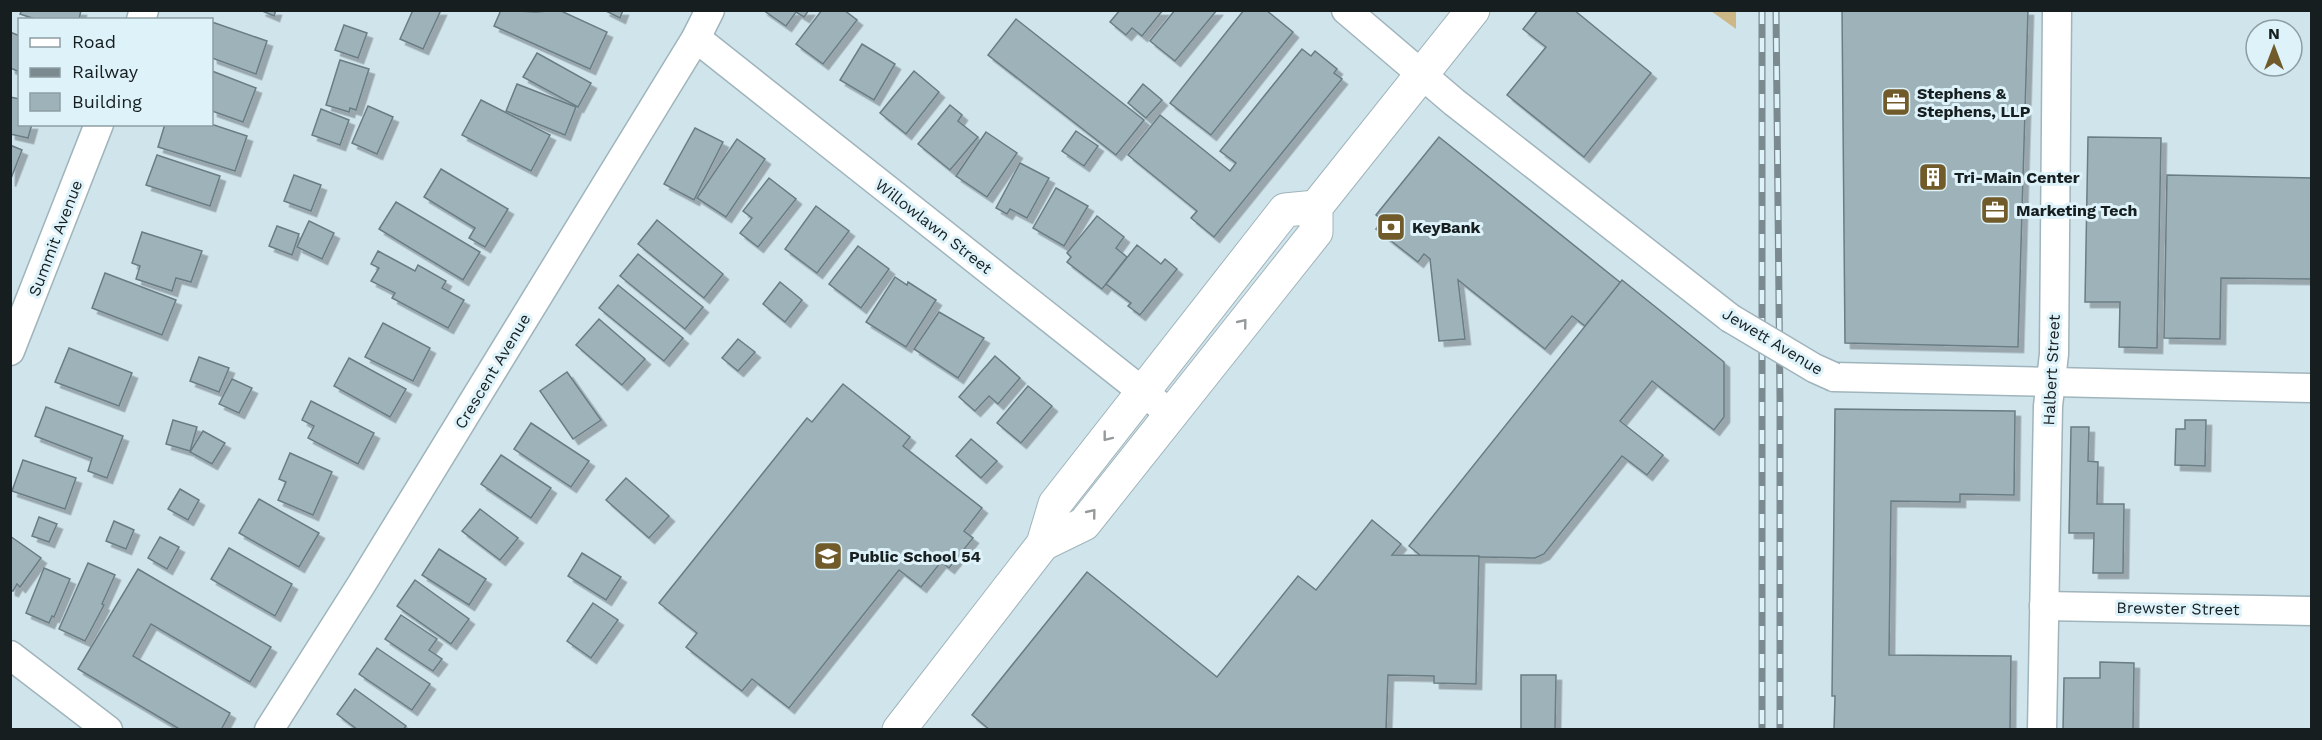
<svg xmlns="http://www.w3.org/2000/svg" width="2322" height="740" font-family="'Work Sans',sans-serif">
  <style>
    .green { fill: #ceb787 }
    .building { fill: #9eb2b9; stroke: #6a7d84; stroke-width: 1.5; filter: url(#shadow) }
    .lines { fill: none; stroke-linecap: round; stroke-linejoin: round }
    .minor-casing { stroke: #a0b4bb; stroke-width: 31 }
    .major-casing { stroke: #a0b4bb; stroke-width: 35 }
    .minor { stroke: #fff; stroke-width: 28 }
    .major { stroke: #fff; stroke-width: 33 }
    .rail-casing { stroke: #7b8a8f; stroke-width: 7 }
    .rail { stroke: #ddf2f9; stroke-width: 4.5; stroke-dasharray: 14; stroke-linecap: butt }
    .minor-bridge-casing { stroke: #a0b4bb; stroke-width: 31; stroke-linecap: butt }
    .minor-bridge { stroke: #fff; stroke-width: 28 }
    .oneway { stroke: #969a9b }
    .labels { text-anchor: middle; stroke-width: 6; stroke-linejoin: round; paint-order: stroke }
    .poi-label { font-size: 16px; font-weight: bold; fill: #161e20; stroke: #ddf2f9; text-anchor: start }
    .street-label { font-size: 16px; fill: #161e20; stroke: #ddf2f9 }
  </style>
  <defs>
    <filter id="shadow"><feDropShadow dx="5.5" dy="5.5" stdDeviation="0" flood-color="#0004"/></filter>
  </defs>
  <rect width="100%" height="100%" fill="#d0e4ec"/>
  <!-- green -->
  <polygon class="green" points="1711,11 1736,11 1736,29"/>
  <!-- building -->
  <g class="building">
    <polygon points="22,10 81,10 79,20 38,20 20,14"/>
    <polygon points="260,10 276,10 274,16"/>
    <polygon points="413,10 441,10 423,49 400,39"/>
    <polygon points="501,10 536,12 559,10 607,32 590,69 494,26"/>
    <polygon points="604,10 623,10 620,18"/>
    <polygon points="763,10 809,10 804,17 796,12 786,26"/>
    <polygon points="822,10 844,10 857,20 823,64 796,44"/>
    <polygon points="1120,10 1163,10 1142,36 1132,28 1126,35 1110,22"/>
    <polygon points="1175,10 1217,10 1175,61 1150,41"/>
    <polygon points="1244,10 1266,10 1293,32 1211,135 1170,103"/>
    <polygon points="1538,10 1574,10 1651,73 1584,157 1507,95 1546,47 1523,29"/>
    <polygon points="1842,10 2028,10 2018,347 1845,343"/>
    <polygon points="1016,19 1144,120 1116,155 988,55"/>
    <polygon points="212,22 267,41 256,74 212,58"/>
    <polygon points="344,25 367,33 358,58 335,50"/>
    <polygon points="10,32 20,36 20,72 10,68"/>
    <polygon points="862,44 895,64 874,100 840,80"/>
    <polygon points="1302,49 1311,56 1315,51 1337,69 1334,73 1342,79 1214,237 1191,218 1197,211 1128,155 1160,115 1230,171 1236,163 1220,151"/>
    <polygon points="537,53 591,83 578,107 523,77"/>
    <polygon points="340,60 369,69 356,110 350,108 349,112 326,105"/>
    <polygon points="212,71 256,88 243,122 212,111"/>
    <polygon points="914,71 939,92 906,134 880,113"/>
    <polygon points="517,84 576,107 565,135 506,111"/>
    <polygon points="1143,84 1162,100 1146,118 1128,103"/>
    <polygon points="10,97 20,99 20,124 32,124 28,138 10,134"/>
    <polygon points="481,100 550,135 531,171 462,135"/>
    <polygon points="950,105 962,115 958,121 978,137 950,170 918,144"/>
    <polygon points="368,106 393,117 377,154 352,143"/>
    <polygon points="321,109 349,120 340,145 312,135"/>
    <polygon points="165,124 211,124 247,136 235,171 158,147"/>
    <polygon points="695,128 723,142 694,200 664,184"/>
    <polygon points="1076,131 1098,146 1084,166 1062,151"/>
    <polygon points="986,132 1017,153 987,197 956,176"/>
    <polygon points="1439,137 1621,283 1585,326 1572,316 1545,349 1458,280 1465,339 1439,341 1430,259 1424,254 1418,262 1376,229 1382,220 1376,215"/>
    <polygon points="2088,137 2161,138 2157,348 2119,347 2120,302 2085,302"/>
    <polygon points="737,139 765,159 726,217 697,198"/>
    <polygon points="10,145 22,150 10,181"/>
    <polygon points="157,155 220,176 210,206 146,185"/>
    <polygon points="1020,163 1049,178 1027,218 1010,209 1007,214 996,208"/>
    <polygon points="441,169 508,209 485,247 469,238 475,228 424,197"/>
    <polygon points="294,175 321,185 311,211 284,201"/>
    <polygon points="2167,175 2312,178 2312,279 2221,278 2220,339 2164,338"/>
    <polygon points="769,178 796,199 758,247 740,233 752,218 743,211"/>
    <polygon points="1056,188 1088,206 1064,246 1033,228"/>
    <polygon points="396,202 480,252 463,280 379,229"/>
    <polygon points="816,206 849,231 817,273 785,249"/>
    <polygon points="1097,216 1124,237 1116,248 1127,257 1102,289 1067,262 1071,257 1067,253"/>
    <polygon points="657,220 723,274 704,298 638,244"/>
    <polygon points="309,221 334,233 322,259 297,247"/>
    <polygon points="277,226 299,234 292,255 269,246"/>
    <polygon points="142,232 202,251 191,282 176,278 172,291 136,279 140,266 132,263"/>
    <polygon points="1137,245 1161,264 1165,259 1177,269 1140,315 1128,306 1131,303 1106,284"/>
    <polygon points="858,246 889,269 861,308 829,284"/>
    <polygon points="378,251 415,271 418,265 446,281 442,288 464,300 448,328 392,298 395,293 371,281 379,268 371,264"/>
    <polygon points="638,254 703,307 685,329 620,276"/>
    <polygon points="105,273 176,300 162,335 92,308"/>
    <polygon points="895,277 907,285 908,282 936,300 906,347 866,322"/>
    <polygon points="1622,280 1724,362 1724,417 1714,430 1652,381 1620,421 1663,455 1647,475 1622,456 1544,554 1535,558 1421,556 1409,546"/>
    <polygon points="780,282 802,300 785,322 763,304"/>
    <polygon points="618,285 683,338 664,361 599,308"/>
    <polygon points="939,312 984,338 958,378 914,349"/>
    <polygon points="599,319 645,359 622,385 576,345"/>
    <polygon points="383,323 430,348 413,381 365,357"/>
    <polygon points="738,339 755,352 738,371 722,358"/>
    <polygon points="69,348 132,373 119,406 55,382"/>
    <polygon points="995,356 1020,378 998,404 989,396 975,411 959,397"/>
    <polygon points="199,357 229,368 219,392 190,381"/>
    <polygon points="349,358 406,389 390,417 334,386"/>
    <polygon points="567,372 601,420 573,439 540,391"/>
    <polygon points="232,379 252,388 239,413 219,404"/>
    <polygon points="843,384 910,437 903,446 982,508 964,531 973,538 949,568 941,562 921,587 899,570 789,708 752,679 742,691 686,647 697,633 659,603 807,418 812,422"/>
    <polygon points="1028,386 1052,406 1021,443 997,423"/>
    <polygon points="311,401 374,433 358,464 308,438 314,426 302,420"/>
    <polygon points="46,407 123,436 107,478 88,471 92,458 35,436"/>
    <polygon points="1835,409 2015,411 2014,495 1960,494 1960,502 1891,501 1889,655 2011,656 2010,730 1834,730 1835,696 1832,696"/>
    <polygon points="173,420 197,427 190,451 166,444"/>
    <polygon points="2185,420 2206,420 2205,466 2175,465 2176,429 2185,429"/>
    <polygon points="531,423 589,461 571,487 514,449"/>
    <polygon points="2071,427 2089,427 2088,461 2098,462 2097,504 2124,504 2123,573 2093,573 2094,533 2069,533"/>
    <polygon points="203,431 225,443 212,464 190,452"/>
    <polygon points="971,439 997,461 981,478 956,456"/>
    <polygon points="290,453 332,472 313,515 278,500 286,482 279,479"/>
    <polygon points="501,455 551,488 531,518 481,484"/>
    <polygon points="23,460 76,478 65,509 12,491"/>
    <polygon points="626,478 669,516 649,538 606,500"/>
    <polygon points="180,489 199,500 188,520 168,509"/>
    <polygon points="259,499 319,533 299,567 239,533"/>
    <polygon points="480,509 518,538 500,560 462,531"/>
    <polygon points="39,517 57,524 49,542 32,536"/>
    <polygon points="1372,520 1401,544 1392,555 1479,556 1476,684 1434,683 1434,676 1388,675 1386,730 990,730 972,715 1087,572 1217,677 1298,576 1316,590"/>
    <polygon points="114,521 134,530 126,549 106,541"/>
    <polygon points="10,536 41,558 20,587 17,584 13,591 10,590"/>
    <polygon points="160,537 179,547 167,569 148,558"/>
    <polygon points="229,548 292,584 275,616 211,579"/>
    <polygon points="439,549 486,579 469,605 422,575"/>
    <polygon points="582,553 621,577 606,600 568,576"/>
    <polygon points="88,563 115,575 102,604 104,605 85,641 59,629"/>
    <polygon points="44,568 70,579 54,617 52,616 49,623 26,613"/>
    <polygon points="138,569 271,647 250,682 151,624 133,656 230,713 221,730 181,730 78,669"/>
    <polygon points="415,580 469,619 451,644 397,606"/>
    <polygon points="593,603 618,620 591,658 567,641"/>
    <polygon points="401,615 437,639 429,650 442,659 433,671 385,639"/>
    <polygon points="377,648 430,684 412,710 359,674"/>
    <polygon points="2100,662 2134,663 2133,730 2063,730 2064,678 2100,678"/>
    <polygon points="1521,675 1556,675 1555,730 1521,730"/>
    <polygon points="355,689 406,726 403,730 358,730 337,714"/>
  </g>
  <g class="lines">
    <!-- minor casing -->
    <g class="minor-casing">
      <g id="minor">
        <polyline points="1346,10 1454,102 1730,318"/>
        <polyline points="141,20 144,10"/>
        <polyline points="696,38 1172,415"/>
        <polyline points="10,351 99,124"/>
        <polyline points="1834,377 2312,388"/>
        <polyline points="2044,606 2312,611"/>
        <polyline points="10,655 108,730"/>
        <polyline points="269,730 361,585 696,38 710,10"/>
        <polyline points="2042,730 2048,406 2054,354 2057,10"/>
      </g>
    </g>
    <!-- major casing -->
    <g class="major-casing">
      <g id="major">
        <polyline points="1043,544 1084,524 1316,232 1316,207 1473,10"/>
        <polyline points="899,730 1043,544 1055,504 1285,210 1316,207"/>
      </g>
    </g>
    <!-- minor -->
    <use href="#minor" class="minor"/>
    <!-- major -->
    <use href="#major" class="major"/>
    <!-- rail casing -->
    <g class="rail-casing">
      <g id="rail">
        <polyline points="1762,10 1762,730"/>
        <polyline points="1776,10 1780,399 1780,730"/>
      </g>
    </g>
    <!-- rail -->
    <use href="#rail" class="rail"/>
    <!-- minor-bridge casing -->
    <g class="minor-bridge-casing">
      <polyline id="minor-bridge" points="1730,318 1814,368 1834,377"/>
    </g>
    <!-- minor-bridge -->
    <use href="#minor-bridge" class="minor-bridge"/>
  </g>
  <!-- one-way arrows -->
  <defs><path id="oneway-chevron" d="M-2-3.5L2.5 0L-2 3.5" fill="none" stroke-width="1.6" stroke-linecap="round" stroke-linejoin="round" transform="scale(1.5)"/></defs>
  <g class="oneway">
    <use href="#oneway-chevron" transform="translate(1243 323) rotate(-51)"/>
    <use href="#oneway-chevron" transform="translate(1107 437) rotate(128)"/>
    <use href="#oneway-chevron" transform="translate(1092 513) rotate(-51)"/>
  </g>
  <!-- icons -->
  <defs>
    <g id="office-square" transform="scale(1.5)"><rect x="-9" y="-9" width="18" height="18" rx="4" fill="#715b2a" stroke="#ddf2f9"/><path d="M-6-3h4V-5.5h4V-3h4V5H-6ZM-1-4.5V-3h2v-1.5ZM-6 0V1H6V0Z" fill="#fff"/></g>
    <g id="building-square" transform="scale(1.5)"><rect x="-9" y="-9" width="18" height="18" rx="4" fill="#715b2a" stroke="#ddf2f9"/><path d="M-4-6H4V6H1V3H-1V6H-4ZM-2.5-4.3h1.7v1.8h-1.7ZM.8-4.3h1.7v1.8H.8ZM-2.5-1h1.7V.8h-1.7ZM.8-1h1.7V.8H.8Z" fill="#fff"/></g>
    <g id="bank-square" transform="scale(1.5)"><rect x="-9" y="-9" width="18" height="18" rx="4" fill="#715b2a" stroke="#ddf2f9"/><path d="M-6-4H6V4H-6ZM0-2.3a2.3 2.3 0 1 0 0 4.6a2.3 2.3 0 1 0 0-4.6Z" fill="#fff"/></g>
    <g id="school-square" transform="scale(1.5)"><rect x="-9" y="-9" width="18" height="18" rx="4" fill="#715b2a" stroke="#ddf2f9"/><path d="M0-5L7-2L0 1L-7-2ZM-4 1L0 2.5L4 1V4Q0 6-4 4Z" fill="#fff"/></g>
  </defs>
  <g fill-rule="evenodd">
    <use href="#office-square" x="1896" y="102"/>
    <use href="#building-square" x="1933" y="177"/>
    <use href="#office-square" x="1995" y="210"/>
    <use href="#bank-square" x="1391" y="227"/>
    <use href="#school-square" x="828" y="556"/>
  </g>
  <g class="labels">
    <!-- poi labels -->
    <g class="poi-label">
      <text x="1917" y="99">Stephens &amp;<tspan x="1917" dy="18">Stephens, LLP</tspan></text>
      <text x="1954" y="183">Tri-Main Center</text>
      <text x="2016" y="216">Marketing Tech</text>
      <text x="1412" y="233">KeyBank</text>
      <text x="849" y="562">Public School 54</text>
    </g>
    <!-- street labels -->
    <g class="street-label">
      <text transform="translate(934 226) rotate(38)" y="6">Willowlawn Street</text>
      <text transform="translate(55 238) rotate(-69)" y="6">Summit Avenue</text>
      <text transform="translate(1773 341) rotate(31)" y="6">Jewett Avenue</text>
      <text transform="translate(2051 370) rotate(-87)" y="6">Halbert Street</text>
      <text transform="translate(492 371) rotate(-59)" y="6">Crescent Avenue</text>
      <text transform="translate(2178 608) rotate(1)" y="6">Brewster Street</text>
    </g>
  </g>
  <!-- border -->
  <rect width="2322" height="740" fill="none" stroke="#161e20" stroke-width="24"/>
  <!-- legend -->
  <rect x="18" y="18" width="195" height="108" fill="#ddf2f9" stroke="#8d9da2" stroke-width="1.5"/>
  <rect x="30" y="38" width="30" height="9" fill="#ffffff" stroke="#8d9da2" stroke-width="1.5"/>
  <text x="72" y="48" font-size="18" fill="#161e20">Road</text>
  <rect x="30" y="68" width="30" height="9" fill="#7b8a8f" stroke="#8d9da2" stroke-width="1.5"/>
  <text x="72" y="78" font-size="18" fill="#161e20">Railway</text>
  <rect x="30" y="93" width="30" height="18" fill="#9eb2b9" stroke="#8d9da2" stroke-width="1.5"/>
  <text x="72" y="108" font-size="18" fill="#161e20">Building</text>
  <!-- north arrow -->
  <g transform="translate(2274 48)"><circle r="28" fill="#ddf2f9" stroke="#8d9da2" stroke-width="1.5"/>
  <path d="M0-4.5L10 22L0 15L-10 22Z" fill="#715b2a"/>
  <text y="-9" font-size="16" font-weight="bold" text-anchor="middle" fill="#161e20">N</text>
  </g>
</svg>
